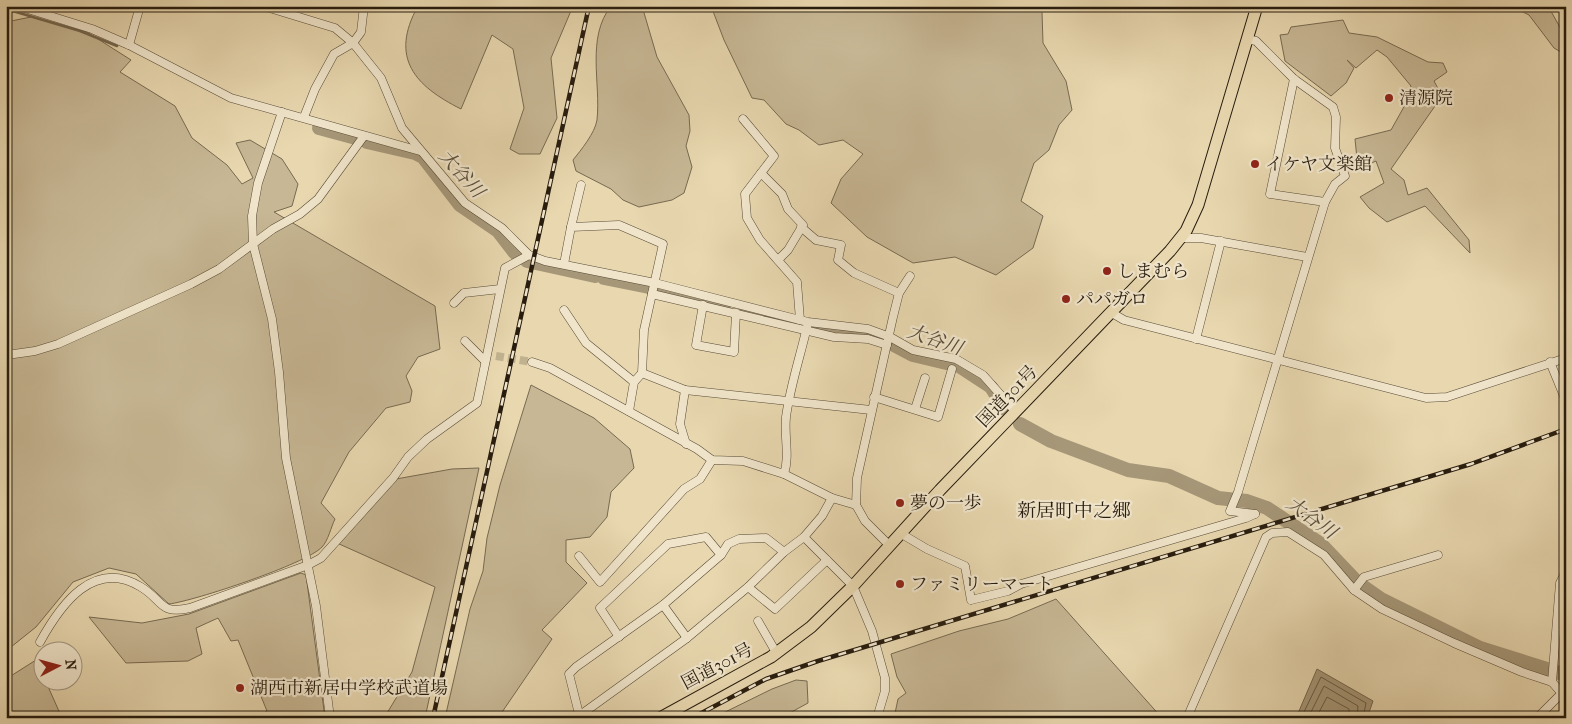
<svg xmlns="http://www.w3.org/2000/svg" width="1572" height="724" font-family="'IM FELL French Canon','Noto Serif JP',serif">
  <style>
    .green { fill: #c7b794; stroke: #776a51 }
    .water { fill: #a69778; stroke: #73664e }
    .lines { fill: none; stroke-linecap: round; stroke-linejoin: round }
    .shore { stroke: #665a43; stroke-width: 1 }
    .stream { stroke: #73664e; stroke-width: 2.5 }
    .river { stroke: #a69778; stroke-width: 14 }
    .minor-tunnel { stroke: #c1b28f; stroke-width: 8; stroke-dasharray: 8 4; stroke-linecap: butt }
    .minor-casing { stroke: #574b36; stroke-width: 9 }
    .highway-casing { stroke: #271c0e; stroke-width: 13 }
    .minor { stroke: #f0e5cb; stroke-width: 8 }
    .highway { stroke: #e8d7af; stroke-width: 11 }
    .rail-casing { stroke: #271c0e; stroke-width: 4.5 }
    .rail { stroke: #f0e5cb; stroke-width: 2.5; stroke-dasharray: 8; stroke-linecap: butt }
    .poi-dot { fill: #8f2418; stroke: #f0e5cb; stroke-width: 2 }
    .labels { text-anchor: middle; stroke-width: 4.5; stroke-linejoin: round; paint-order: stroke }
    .poi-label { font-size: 18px; fill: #271c0e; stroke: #f0e5cb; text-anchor: start }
    .street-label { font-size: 18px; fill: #271c0e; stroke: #f0e5cb }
    .water-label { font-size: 19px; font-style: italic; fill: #5a4d38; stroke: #f0e5cb }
    .neighbourhood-label { font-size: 19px; fill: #271c0e; stroke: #f0e5cb }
  </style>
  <rect width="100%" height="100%" fill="#e8d7af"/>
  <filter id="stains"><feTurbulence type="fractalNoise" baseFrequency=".004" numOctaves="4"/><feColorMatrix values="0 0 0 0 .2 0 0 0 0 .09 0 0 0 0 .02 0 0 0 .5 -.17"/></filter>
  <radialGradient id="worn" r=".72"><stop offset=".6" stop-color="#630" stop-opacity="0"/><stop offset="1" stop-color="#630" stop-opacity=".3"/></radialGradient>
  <!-- green -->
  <g class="green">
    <path d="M 418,6 L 573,6 L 551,58 L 557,118 L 540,154 L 519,154 L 510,149 L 524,108 L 513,49 L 492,35 L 461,109 C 415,86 389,58 418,6 Z"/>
    <path d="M 611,6 L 642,6 L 657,57 L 689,115 L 690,131 L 686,146 L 692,167 L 684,193 L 672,200 L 639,207 L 623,200 L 611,189 L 576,171 L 573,160 C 581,150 595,133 597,120 C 601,83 586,38 611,6 Z"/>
    <polygon points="711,6 1031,6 1042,12 1043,43 1066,81 1072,110 1059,125 1049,150 1034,163 1021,201 1043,216 1033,248 996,275 955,257 913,263 867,237 831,203 841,179 863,154 843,140 819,145 799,130 786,124 764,100 752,98 724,40"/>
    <polygon points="1511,6 1548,6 1566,38 1566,55 1554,48 1529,15"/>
    <path d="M 31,17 L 87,32 L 131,60 L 120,72 L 175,106 L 192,138 L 227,165 L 242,184 L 253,178 L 236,143 L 250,140 L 282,159 L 298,184 L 292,206 L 274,212 L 435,306 L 440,349 L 418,357 L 406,376 L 412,391 L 410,402 L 386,408 L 349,452 L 321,503 L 335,519 C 331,527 328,541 322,547 C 306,564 194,601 169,604 L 136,574 L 109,568 L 73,582 L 36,627 L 6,651 L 6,22 Z"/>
    <polygon points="1343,20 1349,33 1377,37 1428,62 1443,63 1447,72 1434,81 1442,96 1391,169 1404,180 1408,195 1427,188 1469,240 1470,253 1425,206 1387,222 1369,208 1360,197 1384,183 1376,161 1358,169 1355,139 1391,130 1405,105 1411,86 1387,57 1377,50 1356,68 1347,60 1354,68 1346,83 1331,96 1285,61 1280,35 1288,34 1291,27"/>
    <polygon points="531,385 594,418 630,449 634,468 611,492 607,517 590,537 566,540 566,562 587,583 542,630 552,639 498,718 445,718 470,609 483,571 487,538 500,485"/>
    <polygon points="479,468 425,718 384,718 412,672 435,587 337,543 396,479 452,469"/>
    <polygon points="301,573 306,575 325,718 256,718 267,711 238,640 231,641 218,618 196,628 202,654 188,661 126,663 89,617 142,623 189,614"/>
    <polygon points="1056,599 1162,718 894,718 898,699 906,693 897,677 891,654 959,631 1008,619"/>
    <polygon points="36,660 42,674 42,682 46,682 62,718 6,718 6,679"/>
    <polygon points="796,680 807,681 808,703 786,715 788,718 713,718 772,689"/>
  </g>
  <!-- water -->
  <polygon class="water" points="1317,669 1373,701 1367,718 1296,718"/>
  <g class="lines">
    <!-- shore -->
    <g class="shore">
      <polyline points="1301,718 1321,677 1366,703 1363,718"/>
      <polyline points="1308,718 1324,686 1358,706 1357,718"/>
      <polyline points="1316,718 1327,697 1349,709 1349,718"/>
    </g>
    <!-- stream -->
    <polyline class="stream" points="6,9 80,31 117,46"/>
    <!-- river -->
    <g class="river">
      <polyline points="319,128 356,138"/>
      <polyline points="367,142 415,153 423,157 460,205 498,231 515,253"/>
      <polyline points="527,261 595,276"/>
      <polyline points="604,278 649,287"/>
      <polyline points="655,289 725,304"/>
      <polyline points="746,310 800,325"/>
      <polyline points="808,327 827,331 877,336 913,355 959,366 991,387 1005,409"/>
      <polyline points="1020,424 1051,441 1128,470 1169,476 1218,498 1247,501 1267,508 1321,544 1358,583 1381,599 1480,648 1566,675"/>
    </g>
    <!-- minor-tunnel -->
    <polyline class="minor-tunnel" points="496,356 532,362"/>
    <!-- minor casing -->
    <g class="minor-casing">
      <g id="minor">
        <polyline points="18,6 92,29 129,45 231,98 420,151"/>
        <polyline points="263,6 335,28 353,43 381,78 402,128 465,203 502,228 529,255 545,261 655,283 808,322 868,329 890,337 913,350 956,359 983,375 1015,411"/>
        <polyline points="1247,39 1256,41 1294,79 1333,107 1336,117 1335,148 1345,176 1335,184 1325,202 1238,492 1230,511 1255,514"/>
        <polyline points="129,45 140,6"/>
        <polyline points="1294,79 1270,194 1325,202"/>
        <polyline points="282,112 258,183 252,216 253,244 272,319 279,372 286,458 316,606 330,718"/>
        <polyline points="304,117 315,89 334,54 353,43 361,32 364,6"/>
        <polyline points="743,119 774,156 745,194 747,218 760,240 797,282 800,320"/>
        <polyline points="761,173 782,194 788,209 803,225 788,250 778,260"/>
        <polyline points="571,227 581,185"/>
        <polyline points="801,227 816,240 841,245 838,260 854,273 899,293"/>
        <polyline points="1181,238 1201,238 1307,257"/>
        <polyline points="564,264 571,227 619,225 663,244 644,330 642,373 634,382 629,411"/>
        <polyline points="652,294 834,337 868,339 887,345"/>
        <polyline points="454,303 464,293 500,289"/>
        <polyline points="703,305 696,345 734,352 736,313"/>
        <polyline points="564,310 586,343 634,382"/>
        <polyline points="1112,313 1124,320 1426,398 1447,397 1566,358"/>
        <polyline points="1196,339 1221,241"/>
        <polyline points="465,341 485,361"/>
        <polyline points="6,353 14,354 35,351 58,344 191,284 219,269 273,229 300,214 318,199 364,136"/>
        <polyline points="532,362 550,368 697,449 712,460 743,461 784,474 832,498 856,505"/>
        <polyline points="1550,362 1566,401"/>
        <polyline points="642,373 685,390 871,410"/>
        <polyline points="685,390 680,424 686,444"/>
        <polyline points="874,397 938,417 952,369"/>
        <polyline points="915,409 925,378"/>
        <path d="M 784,474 C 790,456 784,437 786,417 C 790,387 800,357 807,327"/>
        <polyline points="900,533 927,549 965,566 971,600 1008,591 1021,584 1246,518 1255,514"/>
        <polyline points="804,537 853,586 872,631 885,678 885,691 877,718"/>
        <polyline points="889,545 865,521 856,505 857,478 893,317 899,293 910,276"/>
        <polyline points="579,556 600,582 684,489 700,479 712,460"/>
        <polyline points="748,587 775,609 827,560"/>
        <polyline points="1354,590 1364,577 1438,555"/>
        <polyline points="663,605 687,638"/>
        <polyline points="758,621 777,654"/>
        <polyline points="619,637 600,608 668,544 706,537 721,555"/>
        <path d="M 40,642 C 61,604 94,558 141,587 C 164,601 159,615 190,608 L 308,565 L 321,558 L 393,478 L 408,457 L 427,439 L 477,403 L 505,268 L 529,255"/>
        <polyline points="1552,682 1560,583 1566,571"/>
        <polyline points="579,716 687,638 748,587 784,552 804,537 822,516 832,498"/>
        <polyline points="580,718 569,674 576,667 663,605 721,555 728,544 739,539 766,538 784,552"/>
        <polyline points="1187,718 1266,537 1272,533 1288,532 1324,555 1354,590 1382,609 1454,643 1522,672 1552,682 1566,698"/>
        <polyline points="1537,718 1566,689"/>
      </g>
    </g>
    <!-- highway casing -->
    <g class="highway-casing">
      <polyline id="highway" points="660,718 771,657 811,627 853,586 940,490 1170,251 1186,231 1198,205 1257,6"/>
    </g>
    <!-- minor -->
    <use href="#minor" class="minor"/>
    <!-- highway -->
    <use href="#highway" class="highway"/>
    <!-- rail casing -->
    <g class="rail-casing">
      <g id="rail">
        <polyline points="433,718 589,6"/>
        <polyline points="692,718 766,679 818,661 1471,464 1566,429"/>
      </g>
    </g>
    <!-- rail -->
    <use href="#rail" class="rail"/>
  </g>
  <!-- markers -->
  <g class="poi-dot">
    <circle cx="1389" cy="98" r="5"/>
    <circle cx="1255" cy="164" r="5"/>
    <circle cx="1107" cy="271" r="5"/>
    <circle cx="1066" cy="299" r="5"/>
    <circle cx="900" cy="503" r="5"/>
    <circle cx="900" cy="584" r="5"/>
    <circle cx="240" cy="688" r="5"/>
  </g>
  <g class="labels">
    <!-- poi labels -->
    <g class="poi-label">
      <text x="1399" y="104">清源院</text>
      <text x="1265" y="170">イケヤ文楽館</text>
      <text x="1117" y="277">しまむら</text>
      <text x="1076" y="305">パパガロ</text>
      <text x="910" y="509">夢の一歩</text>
      <text x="910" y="590">ファミリーマート</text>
      <text x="250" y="694">湖西市新居中学校武道場</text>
    </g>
    <!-- street labels -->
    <g class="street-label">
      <text transform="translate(1007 396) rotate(-46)" y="6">国道301号</text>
      <text transform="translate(717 666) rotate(-28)" y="6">国道301号</text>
    </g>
    <!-- water labels -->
    <g class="water-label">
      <text transform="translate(462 173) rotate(48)" y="7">大谷川</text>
      <text transform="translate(935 339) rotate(19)" y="7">大谷川</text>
      <text transform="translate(1312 517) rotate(36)" y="7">大谷川</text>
    </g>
    <!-- neighbourhood labels -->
    <g class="neighbourhood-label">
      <text x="1074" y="517">新居町中之郷</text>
    </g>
  </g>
  <!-- margin -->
  <rect width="1572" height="724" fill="none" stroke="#e8d7af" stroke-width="25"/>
  <rect x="8" y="8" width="1557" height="709" fill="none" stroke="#271c0e" stroke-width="2.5"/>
  <rect x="12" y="12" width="1547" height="699" fill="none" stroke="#271c0e"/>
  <!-- north arrow -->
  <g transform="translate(58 666) rotate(84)"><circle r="24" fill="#f0e5cb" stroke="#a0957f"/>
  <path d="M0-4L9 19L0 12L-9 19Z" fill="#8f2418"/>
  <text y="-8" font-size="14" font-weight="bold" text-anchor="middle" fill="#271c0e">N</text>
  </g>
  <rect width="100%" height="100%" filter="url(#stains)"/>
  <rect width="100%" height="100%" fill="url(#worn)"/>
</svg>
